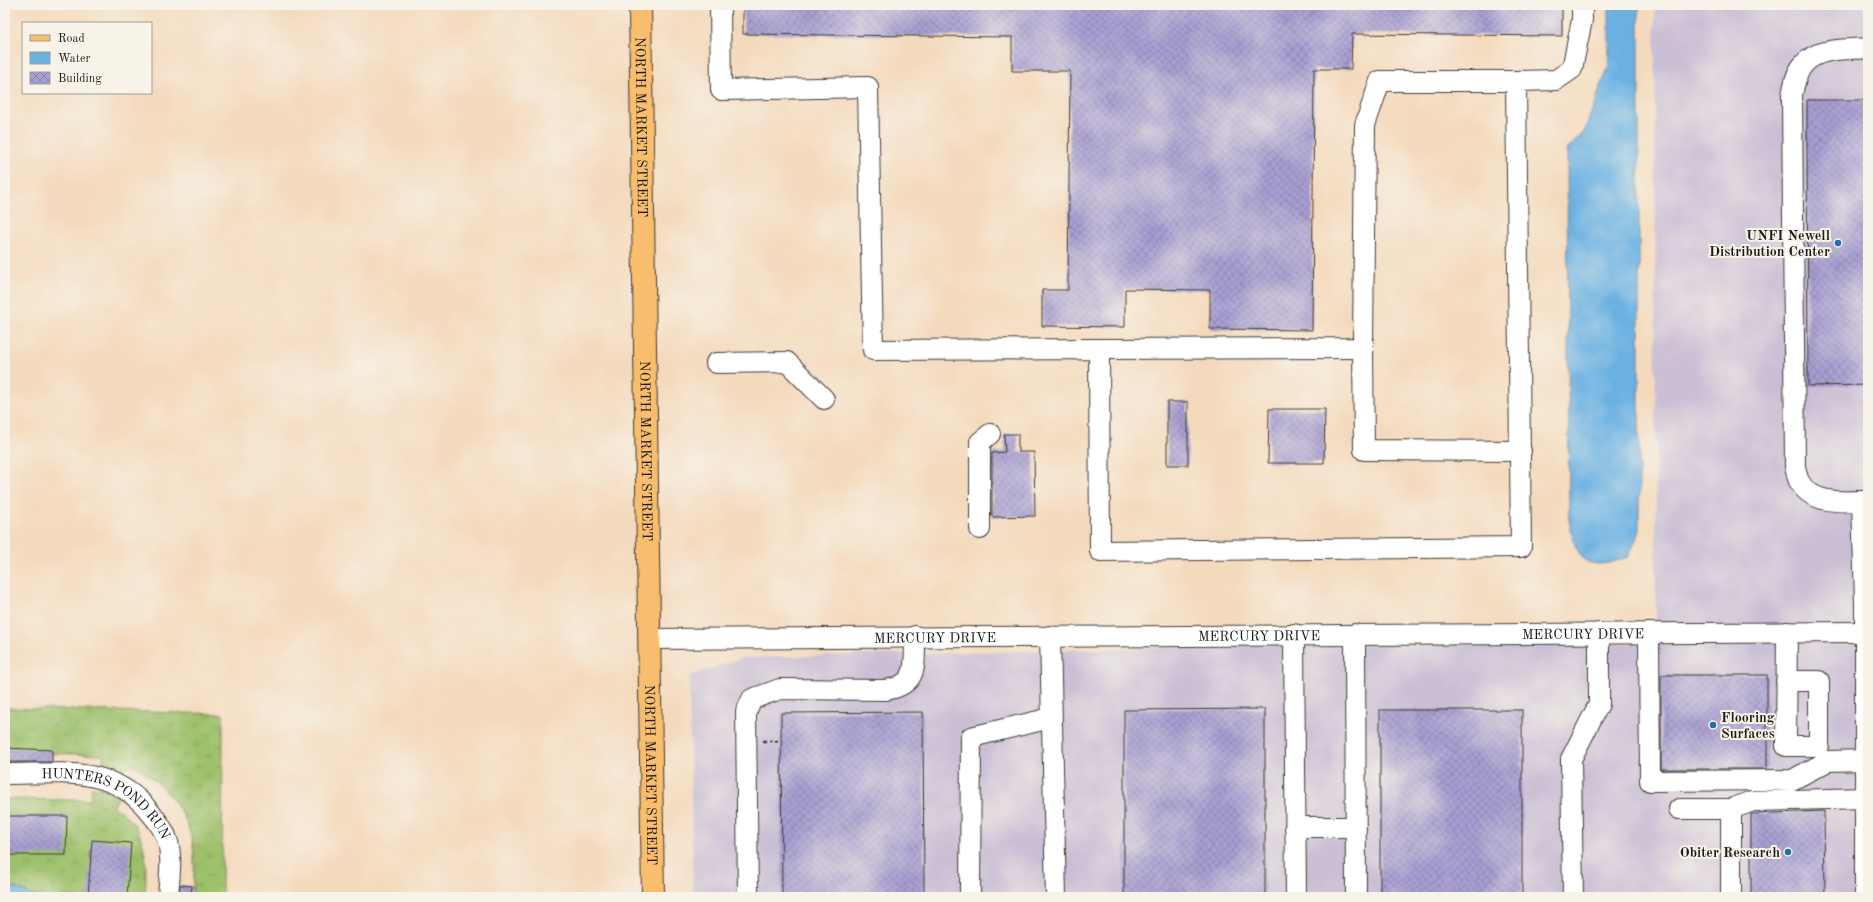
<svg xmlns="http://www.w3.org/2000/svg" width="1873" height="902" font-family="'Old Standard TT',serif">
  <style>
    .industrial { fill: #cbbfd5 }
    .grass { fill: url(#grass-tufts); stroke: #5c6e43 }
    .water { fill: #6bb1e2; stroke: #44667f }
    .building { fill: url(#building-cross-hatch) }
    .lines { fill: none; stroke-linecap: round; stroke-linejoin: round }
    .minor-casing { stroke: #3c3834; stroke-width: 22 }
    .major-casing { stroke: #3c3834; stroke-width: 24 }
    .path { stroke: #3c3834; stroke-width: 2.5; stroke-dasharray: 3 3; stroke-linecap: butt }
    .minor { stroke: #fff; stroke-width: 20 }
    .major { stroke: #f9be6d; stroke-width: 22 }
    .poi-dot { fill: #1f6fb2; stroke: #f7f3e8; stroke-width: 1.5 }
    .labels { text-anchor: middle; stroke-width: 4; stroke-linejoin: round; paint-order: stroke }
    .street-label { font-size: 14px; fill: #1c1c1c; stroke: #f7f3e8 }
    .poi-label { font-size: 14px; font-weight: bold; fill: #1c1c1c; stroke: #f7f3e8; text-anchor: end }
  </style>
  <defs>
    <pattern id="grass-tufts" width="24" height="20" patternUnits="userSpaceOnUse"><rect width="24" height="20" fill="#9dc06a"/><path d="M3 7l-1-3M5 7V3M7 7l1-3M15 17l-1-3M17 17v-4M19 17l1-3" fill="none" stroke="#87a45b"/></pattern>
    <pattern id="building-cross-hatch" width="8" height="8" patternUnits="userSpaceOnUse"><rect width="8" height="8" fill="#a89fd3"/><path d="M0 0l8 8M0 8l8-8" fill="none" stroke="#8881aa"/></pattern>
  </defs>
  <rect width="100%" height="100%" fill="#f7f3e8"/>
  <filter id="ink" filterUnits="userSpaceOnUse"><feTurbulence type="fractalNoise" baseFrequency=".025" numOctaves="2"/><feDisplacementMap in="SourceGraphic" scale="8" xChannelSelector="R" yChannelSelector="G"/><feConvolveMatrix kernelMatrix="1 2 1 2 8 2 1 2 1" color-interpolation-filters="sRGB"/></filter>
  <filter id="wash" filterUnits="userSpaceOnUse"><feTurbulence type="fractalNoise" baseFrequency=".012" numOctaves="4" result="noise"/><feDisplacementMap in="SourceGraphic" scale="16" xChannelSelector="R" yChannelSelector="G"/><feGaussianBlur stdDeviation="0.9" result="paint"/><feColorMatrix in="noise" values="0 0 0 0 0 0 0 0 0 0 0 0 0 0 0 0 0 1.4 0 .05"/><feComposite in="paint" operator="in"/></filter>
  <g filter="url(#wash)">
    <rect width="100%" height="100%" fill="#f4dabd"/>
    <!-- industrial -->
    <polygon class="industrial" points="1655,5 1868,5 1868,897 693,897 689,676 742,658 1249,645 1656,643"/>
    <!-- grass -->
    <g class="grass">
      <path d="M 5,708 L 223,714 L 222,897 L 192,897 C 193,884 195,870 194,857 C 193,816 166,786 134,765 L 126,766 L 122,774 L 102,768 L 104,755 L 5,752 Z"/>
      <path d="M 92,787 L 100,788 L 119,797 L 113,807 C 149,825 147,862 145,897 L 37,897 L 10,886 L 5,886 L 5,799 L 90,800 Z"/>
    </g>
    <!-- water -->
    <g class="water">
      <path d="M 1609,5 L 1639,5 L 1639,533 L 1628,557 C 1585,573 1577,562 1569,520 L 1567,158 L 1568,149 L 1584,132 L 1609,65 Z"/>
      <polygon points="5,886 10,886 37,897 5,897"/>
    </g>
    <g id="blocks">
      <!-- building -->
      <g class="building">
        <polygon points="743,5 1562,5 1562,36 1352,34 1351,69 1314,69 1312,330 1210,329 1210,290 1125,289 1125,327 1042,326 1042,290 1068,290 1070,71 1012,71 1012,37 743,34"/>
        <polygon points="1807,100 1868,100 1868,385 1808,386"/>
        <rect x="1167" y="402" width="21" height="63"/>
        <polygon points="1269,409 1325,409 1324,463 1268,463"/>
        <polygon points="1004,434 1018,434 1018,452 1034,452 1035,516 992,517 992,453 1005,452"/>
        <rect x="1661" y="675" width="106" height="94"/>
        <polygon points="1265,709 1265,897 1124,897 1124,710"/>
        <rect x="1380" y="710" width="142" height="187"/>
        <polygon points="923,712 924,897 782,897 781,713"/>
        <polygon points="5,748 52,750 52,762 5,762"/>
        <polygon points="1824,811 1825,897 1751,897 1751,814"/>
        <polygon points="5,816 67,816 66,855 5,855"/>
        <polygon points="92,840 131,843 127,897 88,897"/>
        <polygon points="180,885 192,886 191,897 180,897"/>
      </g>
    </g>
  </g>
  <g filter="url(#ink)">
    <use href="#blocks" fill-opacity="0" stroke="#3c3834" stroke-width="1"/>
    <g class="lines">
      <!-- minor casing -->
      <g class="minor-casing">
        <g id="minor">
          <polyline points="720,5 721,90 868,87 873,350 1099,349 1100,551 1521,547 1516,81 1556,80 1572,69 1582,20 1582,5"/>
          <polyline points="1363,348 1364,450 1521,451"/>
          <polyline points="1099,349 1363,348 1365,125 1380,81 1516,81"/>
          <polyline points="716,363 787,362 824,399"/>
          <path d="M 1862,501 C 1841,502 1811,504 1799,481 C 1797,477 1796,471 1795,466 L 1792,95 C 1794,85 1796,73 1803,65 C 1817,47 1847,50 1868,48"/>
          <polyline points="980,529 980,442 990,434"/>
          <polyline points="1649,633 1650,781 1792,780 1828,761 1865,760"/>
          <polyline points="1294,634 1296,897"/>
          <polyline points="1355,634 1356,897"/>
          <polyline points="1050,636 1056,897"/>
          <path id="s1" d="M 651,639 L 1868,632"/>
          <polyline points="1786,681 1819,681 1819,746 1786,746 1787,632"/>
          <path id="s2" d="M 5,774 C 59,774 111,764 149,811 C 156,819 164,829 167,839 C 173,857 169,879 168,897"/>
          <polyline points="1679,809 1731,809"/>
          <polyline points="1295,827 1356,827"/>
          <path d="M 748,897 L 746,712 L 752,699 L 780,689 L 885,690 C 920,685 914,664 915,636"/>
          <polyline points="970,897 971,737 1051,718"/>
          <polyline points="1573,897 1571,759 1599,704 1599,633"/>
          <polyline points="1731,897 1731,809 1753,801 1865,798"/>
          <polyline points="1865,897 1865,603 1862,501 1868,501"/>
        </g>
      </g>
      <!-- major casing -->
      <g class="major-casing">
        <g id="major">
          <path id="s3" d="M 640,5 L 653,897"/>
        </g>
      </g>
      <!-- path -->
      <polyline class="path" points="763,741 781,741"/>
      <!-- minor -->
      <use href="#minor" class="minor"/>
      <!-- major -->
      <use href="#major" class="major"/>
    </g>
  </g>
  <!-- markers -->
  <g class="poi-dot">
    <circle cx="1838" cy="243" r="4"/>
    <circle cx="1713" cy="725" r="4"/>
    <circle cx="1788" cy="852" r="4"/>
  </g>
  <g class="labels">
    <!-- street labels -->
    <g class="street-label">
      <text dy="5" stroke="none"><textPath href="#s3" startOffset="122">NORTH MARKET STREET</textPath></text>
      <text dy="5" stroke="none"><textPath href="#s3" startOffset="446">NORTH MARKET STREET</textPath></text>
      <text dy="5" stroke="none"><textPath href="#s1" startOffset="932">MERCURY DRIVE</textPath></text>
      <text dy="5" stroke="none"><textPath href="#s1" startOffset="608">MERCURY DRIVE</textPath></text>
      <text dy="5" stroke="none"><textPath href="#s1" startOffset="284">MERCURY DRIVE</textPath></text>
      <text dy="5" stroke="none"><textPath href="#s3" startOffset="770">NORTH MARKET STREET</textPath></text>
      <text dy="5" stroke="none"><textPath href="#s2" startOffset="112">HUNTERS POND RUN</textPath></text>
    </g>
    <!-- poi labels -->
    <g class="poi-label">
      <text x="1830" y="240">UNFI Newell<tspan x="1830" dy="16">Distribution Center</tspan></text>
      <text x="1721" y="722" text-anchor="start">Flooring<tspan x="1721" dy="16">Surfaces</tspan></text>
      <text x="1780" y="857">Obiter Research</text>
    </g>
  </g>
  <!-- margin -->
  <rect width="1873" height="902" fill="none" stroke="#f7f3e8" stroke-width="20"/>
  <!-- legend -->
  <rect x="22" y="22" width="130" height="72" fill="#f7f3e8" stroke="#9f9d96"/>
  <rect x="30" y="35" width="20" height="6" fill="#f9be6d" stroke="#9f9d96"/>
  <text x="58" y="42" font-size="12" fill="#1c1c1c">Road</text>
  <rect x="30" y="52" width="20" height="12" fill="#6bb1e2" stroke="#9f9d96"/>
  <text x="58" y="62" font-size="12" fill="#1c1c1c">Water</text>
  <rect x="30" y="72" width="20" height="12" fill="url(#building-cross-hatch)" stroke="#9f9d96"/>
  <text x="58" y="82" font-size="12" fill="#1c1c1c">Building</text>
</svg>
